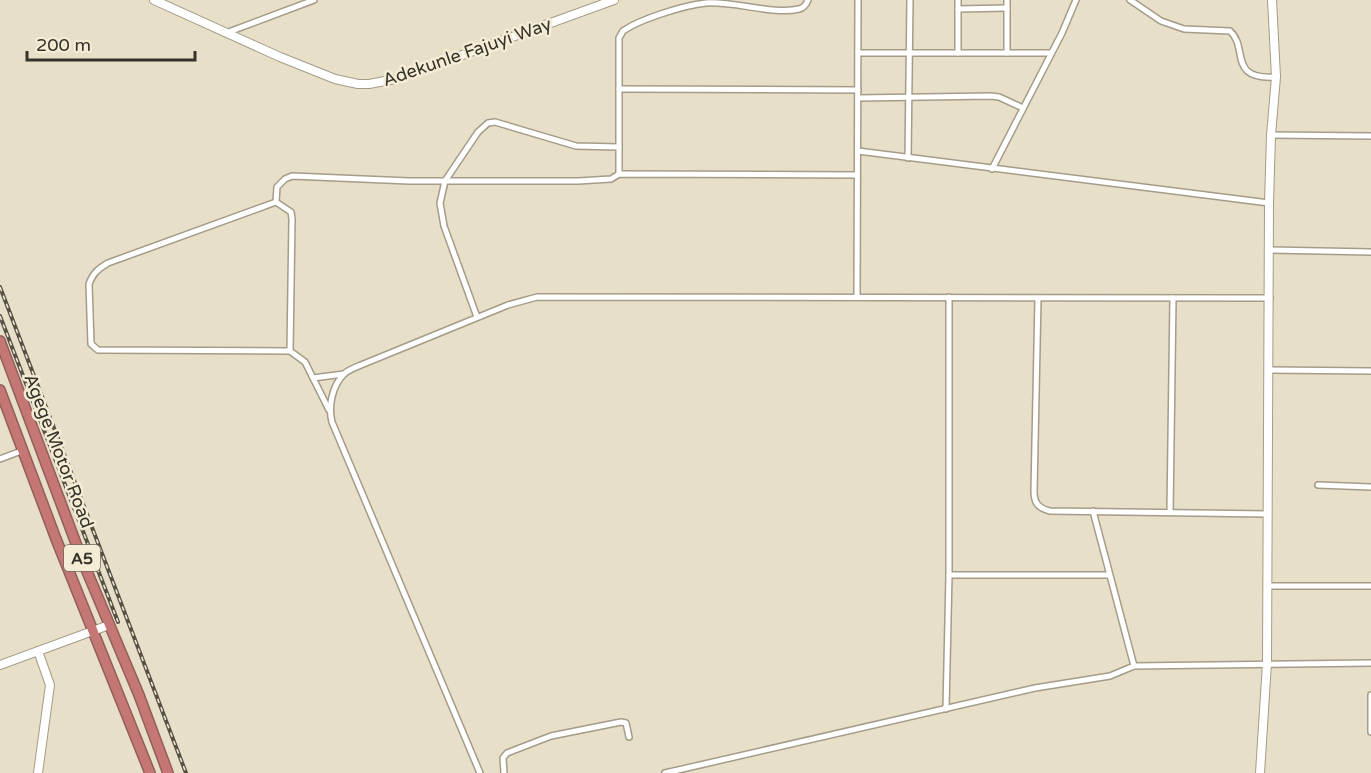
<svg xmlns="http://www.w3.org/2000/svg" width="1371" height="773" font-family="'Varela Round',sans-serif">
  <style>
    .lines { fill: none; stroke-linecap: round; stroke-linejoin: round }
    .street-casing { stroke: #a49c87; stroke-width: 8 }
    .secondary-casing { stroke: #a49c87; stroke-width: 10 }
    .highway-casing { stroke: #925f5a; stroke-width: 12 }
    .street { stroke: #fff; stroke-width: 5 }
    .secondary { stroke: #fff; stroke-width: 8 }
    .highway { stroke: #c47775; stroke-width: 9 }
    .rail-casing { stroke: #555145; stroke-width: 4 }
    .rail { stroke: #f5ecd6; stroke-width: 1.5; stroke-dasharray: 4.5; stroke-linecap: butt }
    .labels { text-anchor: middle; stroke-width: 5; stroke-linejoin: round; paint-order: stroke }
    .shield { fill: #f5ecd6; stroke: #6f6a5d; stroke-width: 1.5 }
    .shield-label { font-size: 16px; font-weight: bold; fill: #353229 }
    .street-label { font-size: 18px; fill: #353229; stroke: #f5ecd6 }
  </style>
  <rect width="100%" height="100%" fill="#e8dfc9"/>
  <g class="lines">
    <!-- street casing -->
    <g class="street-casing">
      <g id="street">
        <polyline points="958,0 958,53"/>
        <path d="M 1130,0 L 1161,21 L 1184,29 L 1230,31 C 1249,48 1227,80 1276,77"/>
        <polyline points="958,9 1007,8"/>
        <polyline points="226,33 314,0"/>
        <polyline points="858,53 1051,53"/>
        <polyline points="1007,53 1007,0"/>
        <polyline points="619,89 858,90"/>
        <polyline points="858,98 991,96 999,97 1023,108"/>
        <polyline points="1271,135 1371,136"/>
        <polyline points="858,151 1269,203"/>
        <polyline points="908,158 910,0"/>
        <polyline points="992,169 1062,33 1076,0"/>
        <path d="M 619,174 L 619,38 L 623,31 C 640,19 685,5 706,3 C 734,1 774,15 799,9 C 804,8 806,5 808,0"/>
        <polyline points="276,202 277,187 285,179 292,176 409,181 578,181 611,179 619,174 857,175"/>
        <polyline points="1269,250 1371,252"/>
        <polyline points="857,297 858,0"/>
        <path d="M 1038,298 L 1034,491 C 1034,503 1038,508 1050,511 L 1268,514"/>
        <polyline points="477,317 444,226 440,203 445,181 478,132 488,123 495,122 576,146 619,147"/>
        <path d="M 290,351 L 292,219 L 291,212 L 276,202 L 108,263 C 98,269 93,273 89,284 L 91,344 L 98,350 L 290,351 L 305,362 L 329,410"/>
        <polyline points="1270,370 1371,371"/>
        <polyline points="313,378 344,374"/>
        <polyline points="0,459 24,450"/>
        <polyline points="1318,485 1371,487"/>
        <polyline points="1093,511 1134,666"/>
        <polyline points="1170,512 1173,298"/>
        <polyline points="949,575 1109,575"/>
        <polyline points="1268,586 1371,586"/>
        <polyline points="1371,695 1371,732"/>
        <polyline points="946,709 949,575 949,297"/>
        <path d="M 480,773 L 332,422 C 328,407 332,386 344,374 C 348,370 356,367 361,365 L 508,305 L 537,297 L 1270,298"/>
        <polyline points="504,773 503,758 507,753 551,736 621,722 626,723 629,737"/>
        <polyline points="665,773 1035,688 1110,676 1134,666 1371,663"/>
      </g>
    </g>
    <!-- secondary casing -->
    <g class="secondary-casing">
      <g id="secondary">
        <polyline points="154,0 280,57 335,79 358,84 369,84 396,79 614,0"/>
        <polyline points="0,665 109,625"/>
        <polyline points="38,773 50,685 38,651"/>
        <polyline points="1260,773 1267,663 1269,203 1271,135 1276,77 1272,0"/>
      </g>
    </g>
    <!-- highway casing -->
    <g class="highway-casing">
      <g id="highway">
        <polyline points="0,341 83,562 139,695 168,773"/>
        <polyline points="0,390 56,539 150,773"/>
      </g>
    </g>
    <!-- street -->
    <use href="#street" class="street"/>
    <!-- secondary -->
    <use href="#secondary" class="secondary"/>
    <!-- highway -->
    <use href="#highway" class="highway"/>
    <!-- rail casing -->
    <g class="rail-casing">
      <g id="rail">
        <polyline points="0,287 186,773"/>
        <polyline points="0,316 118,622"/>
      </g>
    </g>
    <!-- rail -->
    <use href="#rail" class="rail"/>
  </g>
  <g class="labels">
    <!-- shield labels -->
    <rect class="shield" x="64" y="545" width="36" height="26" rx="4.5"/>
    <g class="shield-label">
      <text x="82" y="564">A5</text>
    </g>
    <!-- street labels -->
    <g class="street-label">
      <text transform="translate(467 52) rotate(-19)" y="6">Adekunle Fajuyi Way</text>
      <text transform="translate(59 451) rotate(69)" y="6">Agege Motor Road</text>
    </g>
  </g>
  <!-- scale -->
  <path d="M27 51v9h168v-9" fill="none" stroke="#353229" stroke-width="3"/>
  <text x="36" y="51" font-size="18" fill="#353229" stroke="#f5ecd6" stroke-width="4.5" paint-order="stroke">200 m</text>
</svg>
